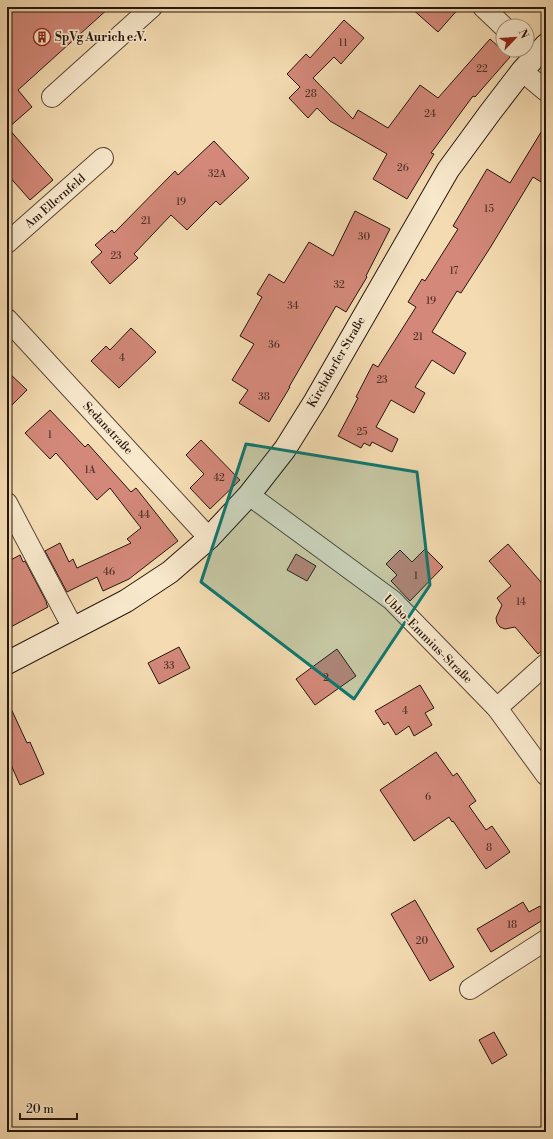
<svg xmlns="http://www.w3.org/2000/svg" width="553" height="1139" font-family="'Libre Bodoni',serif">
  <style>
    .building { fill: #d38879; stroke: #26160e }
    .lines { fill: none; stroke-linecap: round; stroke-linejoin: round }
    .street-casing { stroke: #5a4737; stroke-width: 22 }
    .secondary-casing { stroke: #26160e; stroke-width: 24 }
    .street { stroke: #f8e8cc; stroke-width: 20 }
    .secondary { stroke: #f8e8cc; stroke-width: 22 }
    .marked { fill: #0f766e; fill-opacity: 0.2; stroke: #0f766e; stroke-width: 3; stroke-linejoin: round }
    .labels { text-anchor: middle; stroke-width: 3.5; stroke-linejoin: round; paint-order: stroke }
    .number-label { font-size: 10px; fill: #513229 }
    .poi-label { font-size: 12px; font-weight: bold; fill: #26160e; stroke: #f8e8cc; text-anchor: start }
    .street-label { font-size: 12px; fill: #26160e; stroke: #f8e8cc }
  </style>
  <rect width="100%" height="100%" fill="#f4dbb1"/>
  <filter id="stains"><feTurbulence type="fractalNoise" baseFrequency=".005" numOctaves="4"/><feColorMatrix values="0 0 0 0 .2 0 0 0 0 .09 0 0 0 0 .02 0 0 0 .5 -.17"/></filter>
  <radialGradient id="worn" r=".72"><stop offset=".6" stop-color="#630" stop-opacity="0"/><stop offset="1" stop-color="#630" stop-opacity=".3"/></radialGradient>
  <!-- building -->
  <g class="building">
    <polygon points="7,7 110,7 18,90 32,107 8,128 53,180 30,200 7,174"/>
    <polygon points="410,7 460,7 438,32"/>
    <polygon points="344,20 364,38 341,64 334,57 313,78 353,119 358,110 388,128 420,85 438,98 490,39 510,57 475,97 473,96 431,153 434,154 407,199 373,179 387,154 330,121 317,108 308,118 289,98 300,87 287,74 306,54 310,58"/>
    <polygon points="546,124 546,185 533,177 490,248 461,293 457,291 432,332 466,353 454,374 432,360 415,387 425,393 414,413 391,400 376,427 398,439 392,452 372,442 370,446 364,443 361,448 338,436 358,398 356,397 373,364 378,367 416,307 408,302 422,279 425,281 458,229 453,226 487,169 510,183"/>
    <polygon points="214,141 249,178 220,205 216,201 187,230 171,215 134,254 138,258 110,284 91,262 102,252 95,245 112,230 114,233 175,171 178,175"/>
    <polygon points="355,211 390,229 366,276 367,277 346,312 336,306 289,387 290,387 269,422 239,403 248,390 232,380 254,344 240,336 262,297 257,294 269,274 284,283 309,242 333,256"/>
    <polygon points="131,328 156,352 119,388 91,361 106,346 110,350"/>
    <polygon points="7,371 27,390 7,410"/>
    <polygon points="50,410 85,447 88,444 131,492 136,488 178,541 129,579 103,591 97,577 67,592 45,551 60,543 69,562 73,559 77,568 131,543 127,539 141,528 110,488 97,500 56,453 50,459 25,433"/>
    <polygon points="201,440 240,480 210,509 190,488 204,474 186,455"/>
    <polygon points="508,544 546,588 546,647 538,654 515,627 505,629 500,627 497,623 496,618 502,605 497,598 511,586 489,561"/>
    <polygon points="425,549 443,567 410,601 391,581 397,575 386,564 400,550 412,562"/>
    <polygon points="296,554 316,566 307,581 287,570"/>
    <polygon points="20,555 23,562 25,561 47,603 46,603 48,607 7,629 7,562"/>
    <polygon points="179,647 190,668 159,684 148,663"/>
    <polygon points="337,649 356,676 315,705 296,679"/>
    <polygon points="420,685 434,708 425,713 432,725 414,736 409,726 396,735 388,722 384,725 375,711"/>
    <polygon points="7,700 27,743 30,742 44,774 20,785 7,756"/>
    <polygon points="436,752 453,776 457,773 476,801 469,806 486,830 492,826 510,852 486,869 453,821 452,822 449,817 414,841 380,790"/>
    <polygon points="415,900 454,967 430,981 391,914"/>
    <polygon points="523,902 529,912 540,906 546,916 546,918 491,952 477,929"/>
    <polygon points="494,1032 507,1055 492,1064 479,1040"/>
  </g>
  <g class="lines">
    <!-- street casing -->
    <g class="street-casing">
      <g id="street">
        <polyline points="483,7 503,26"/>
        <polyline points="522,71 546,91"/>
        <polyline points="52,97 152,7"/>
        <polyline points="7,243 103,158"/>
        <polyline points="7,319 209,538"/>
        <polyline points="249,495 392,600 497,708 546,775"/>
        <polyline points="7,503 73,628"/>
        <polyline points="497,708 546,664"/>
        <polyline points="470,989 546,940"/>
      </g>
    </g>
    <!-- secondary casing -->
    <g class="secondary-casing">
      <polyline id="secondary" points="7,663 126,601 170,572 209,538 249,495 285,449 315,401 448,170 489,114 522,71 546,45"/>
    </g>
    <!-- street -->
    <use href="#street" class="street"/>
    <!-- secondary -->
    <use href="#secondary" class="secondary"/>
  </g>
  <!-- marked area -->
  <path class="marked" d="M 246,444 L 417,472 L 430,585 L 354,699 L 201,582 Z"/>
  <!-- icons -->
  <defs>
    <g id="building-ring" transform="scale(0.9)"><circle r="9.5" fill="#f8e8cc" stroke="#8f2418" stroke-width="1.5"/><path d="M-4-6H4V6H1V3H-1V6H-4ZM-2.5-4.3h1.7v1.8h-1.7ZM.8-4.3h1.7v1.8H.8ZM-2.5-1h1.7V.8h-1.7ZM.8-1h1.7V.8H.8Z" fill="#8f2418"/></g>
  </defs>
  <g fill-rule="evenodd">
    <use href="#building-ring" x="42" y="37"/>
  </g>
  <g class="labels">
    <!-- number labels -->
    <g class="number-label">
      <text x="343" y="46">11</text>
      <text x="482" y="72">22</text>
      <text x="311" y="97">28</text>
      <text x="430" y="117">24</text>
      <text x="403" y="171">26</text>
      <text x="217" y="177">32A</text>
      <text x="181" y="205">19</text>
      <text x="489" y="212">15</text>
      <text x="146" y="224">21</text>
      <text x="364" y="240">30</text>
      <text x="116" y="259">23</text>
      <text x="454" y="274">17</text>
      <text x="339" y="288">32</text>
      <text x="431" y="304">19</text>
      <text x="293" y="309">34</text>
      <text x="418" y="340">21</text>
      <text x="274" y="348">36</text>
      <text x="122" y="361">4</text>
      <text x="382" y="383">23</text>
      <text x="264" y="400">38</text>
      <text x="362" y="435">25</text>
      <text x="50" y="438">1</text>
      <text x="90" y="473">1A</text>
      <text x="219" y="481">42</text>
      <text x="144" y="518">44</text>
      <text x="109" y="575">46</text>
      <text x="416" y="579">1</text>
      <text x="521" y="605">14</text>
      <text x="169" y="669">33</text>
      <text x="326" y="681">2</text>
      <text x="405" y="714">4</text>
      <text x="428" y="800">6</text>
      <text x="489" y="851">8</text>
      <text x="512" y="928">18</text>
      <text x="422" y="944">20</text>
    </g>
    <!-- poi labels -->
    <g class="poi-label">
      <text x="55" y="41">SpVg Aurich e.V.</text>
    </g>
    <!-- street labels -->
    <g class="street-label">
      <text transform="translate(55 201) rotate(-41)" y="4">Am Ellernfeld</text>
      <text transform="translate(336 362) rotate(-60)" y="4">Kirchdorfer Straße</text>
      <text transform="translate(108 428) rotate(47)" y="4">Sedanstraße</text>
      <text transform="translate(428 639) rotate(45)" y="4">Ubbo-Emmius-Straße</text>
    </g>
  </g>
  <!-- margin -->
  <rect width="553" height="1139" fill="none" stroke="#f4dbb1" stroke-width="24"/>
  <rect x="8" y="8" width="537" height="1123" fill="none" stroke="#26160e" stroke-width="2"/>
  <rect x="12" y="12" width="529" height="1115" fill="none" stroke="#26160e"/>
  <!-- north arrow -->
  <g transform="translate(515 38) rotate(65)"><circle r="19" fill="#f8e8cc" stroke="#a49480"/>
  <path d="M0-3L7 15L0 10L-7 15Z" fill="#8f2418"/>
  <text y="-6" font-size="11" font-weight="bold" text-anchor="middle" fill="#26160e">N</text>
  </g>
  <!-- scale -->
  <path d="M20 1113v6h57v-6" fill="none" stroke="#26160e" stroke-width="2"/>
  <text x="26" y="1113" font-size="12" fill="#26160e" stroke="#f8e8cc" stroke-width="3" paint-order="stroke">20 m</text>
  <rect width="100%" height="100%" filter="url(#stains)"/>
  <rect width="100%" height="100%" fill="url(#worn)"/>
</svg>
